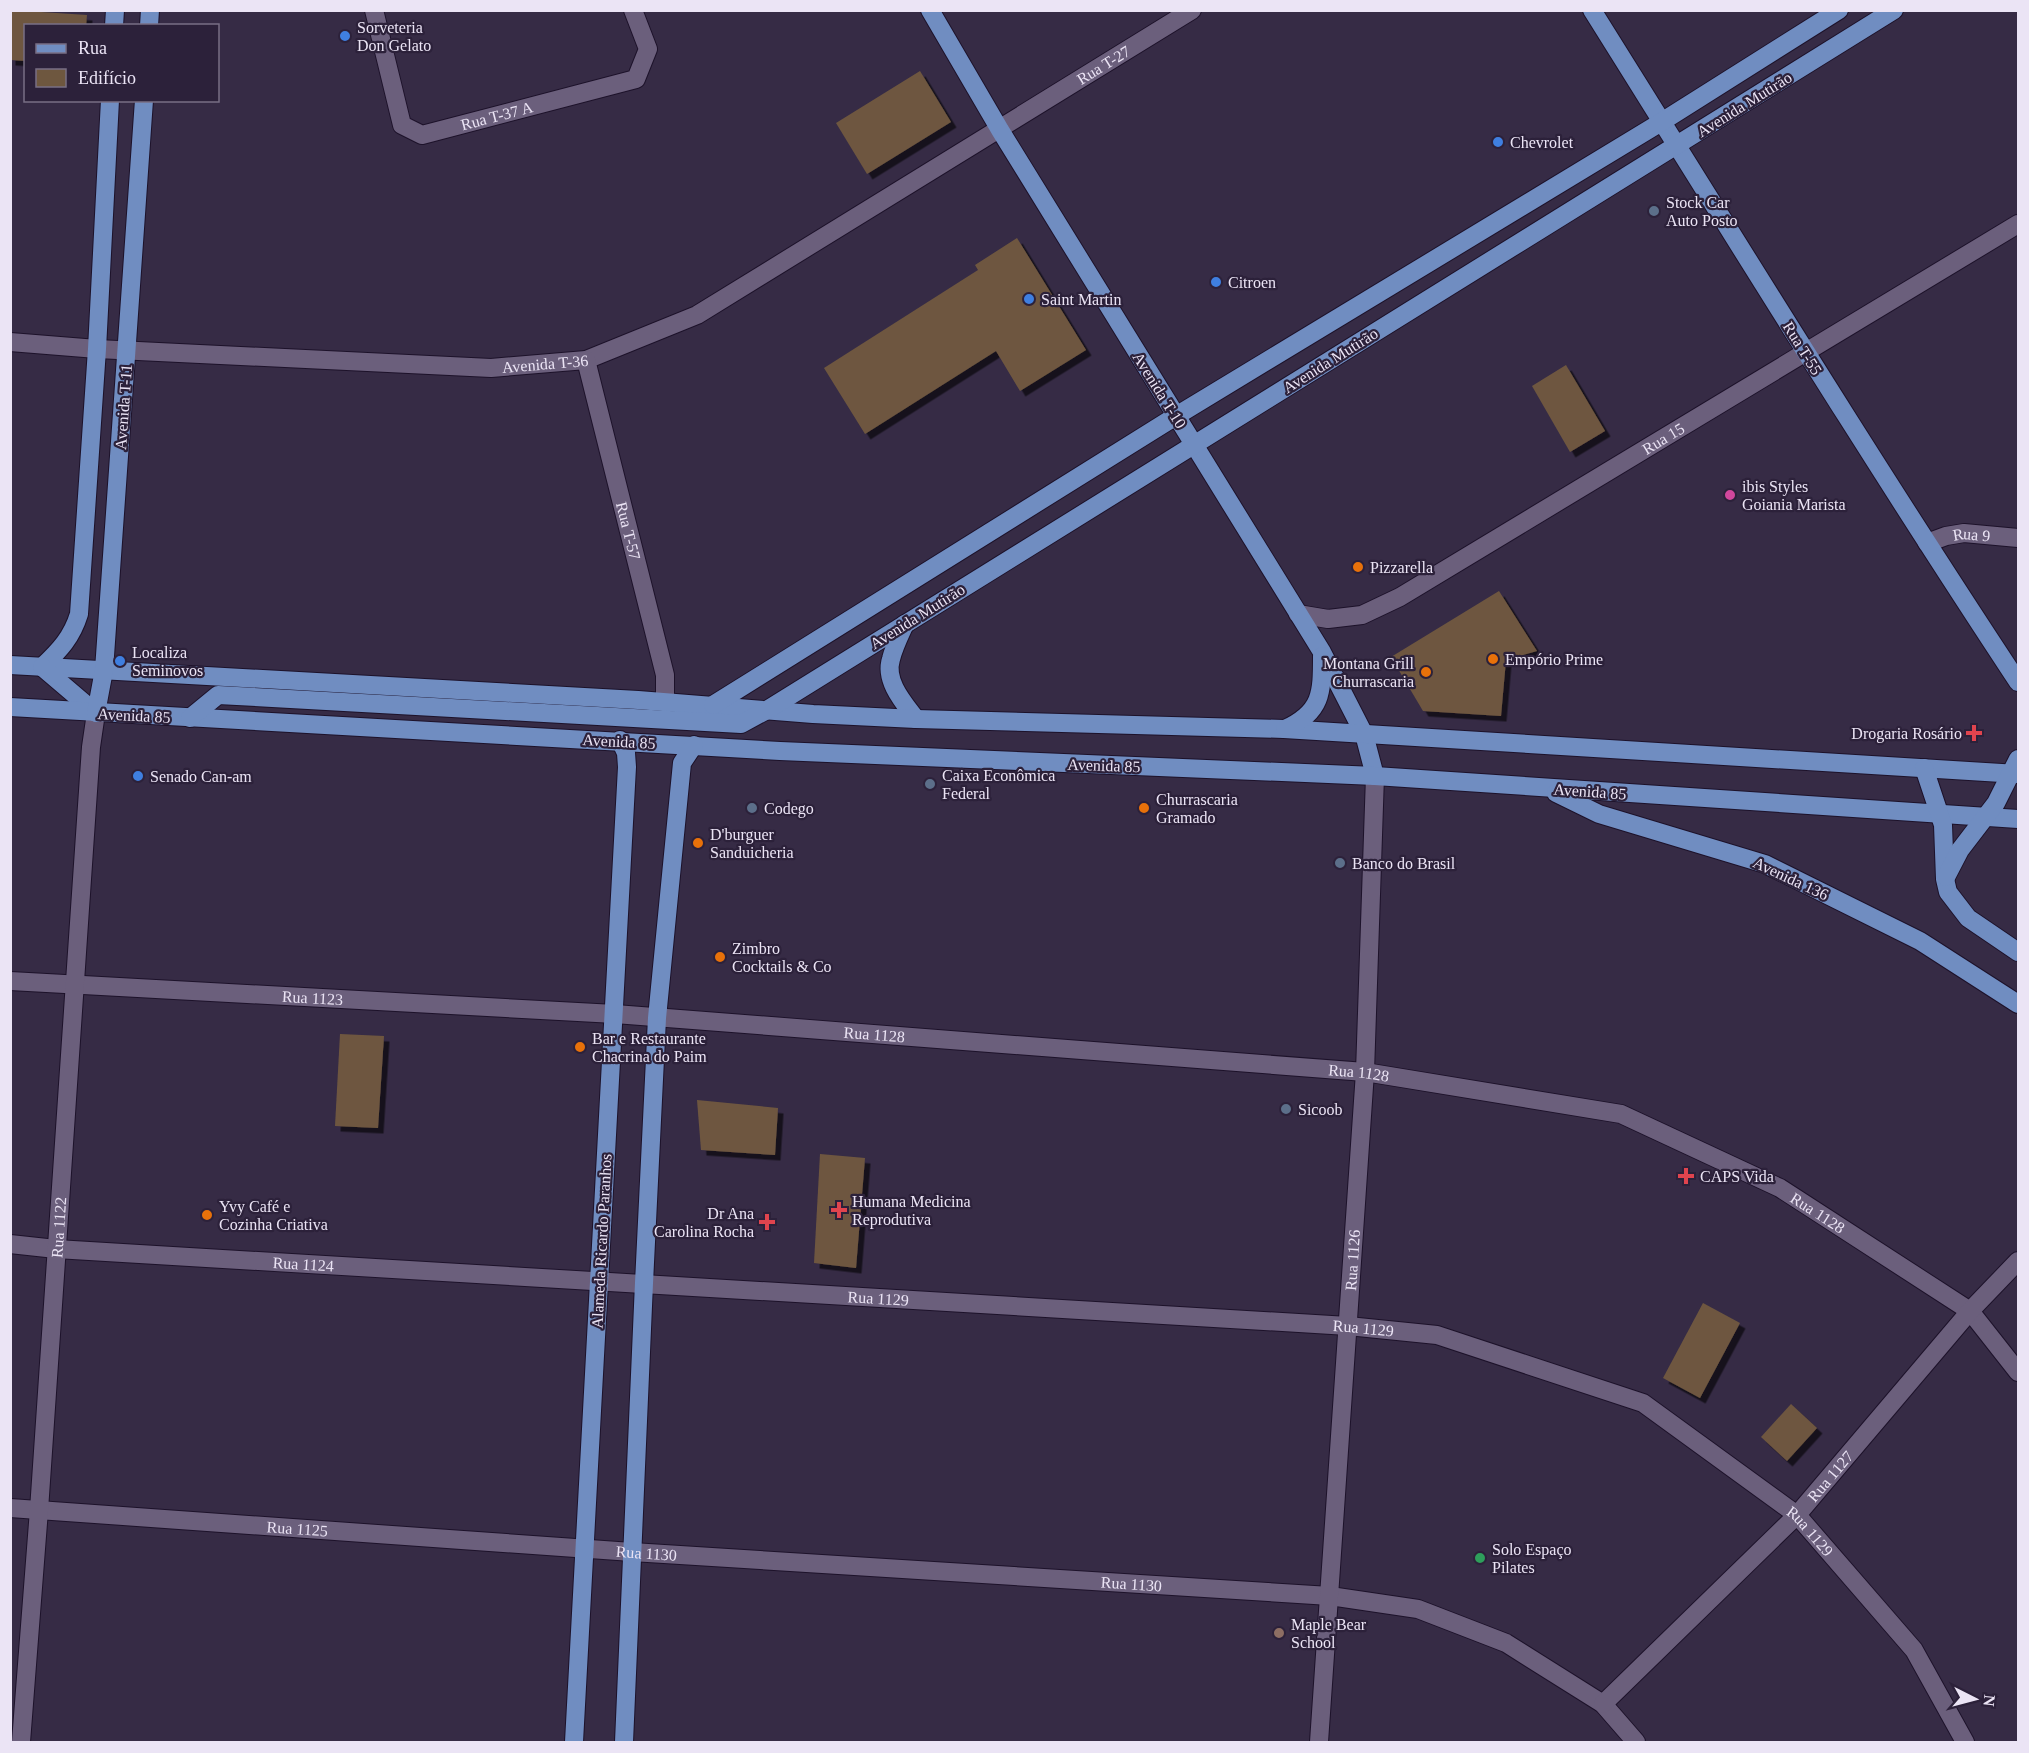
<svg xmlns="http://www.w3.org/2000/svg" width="2029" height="1753" font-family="Georgia,serif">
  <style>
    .building { fill: #6e573f; filter: url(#shadow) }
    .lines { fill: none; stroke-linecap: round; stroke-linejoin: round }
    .minor-casing { stroke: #1d122a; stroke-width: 20 }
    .major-casing { stroke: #1d122a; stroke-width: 20 }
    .minor { stroke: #6b5f7c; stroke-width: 18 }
    .major { stroke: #708dc1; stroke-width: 18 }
    .shop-dot { fill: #3f7fe0; stroke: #2c213a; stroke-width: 2 }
    .service-dot { fill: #5c6f8a; stroke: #2c213a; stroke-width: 2 }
    .hotel-dot { fill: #d1479c; stroke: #2c213a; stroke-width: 2 }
    .food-dot { fill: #e8710a; stroke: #2c213a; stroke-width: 2 }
    .health-dot { fill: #e0444e; stroke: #2c213a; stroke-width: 2 }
    .leisure-dot { fill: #2e9e5b; stroke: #2c213a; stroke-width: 2 }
    .education-dot { fill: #8d6e63; stroke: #2c213a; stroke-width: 2 }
    .labels { text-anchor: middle; stroke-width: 4.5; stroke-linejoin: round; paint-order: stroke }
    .poi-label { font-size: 16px; fill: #ebe4f5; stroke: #2c213a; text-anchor: start }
    .street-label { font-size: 16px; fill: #ebe4f5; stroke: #2c213a }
  </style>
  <defs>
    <filter id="shadow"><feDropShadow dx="5.5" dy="5.5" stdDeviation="0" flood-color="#0009"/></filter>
  </defs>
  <rect width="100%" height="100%" fill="#362b45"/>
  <!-- building -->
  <g class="building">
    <polygon points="10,10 87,15 86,26 26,26 26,61 10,60"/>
    <polygon points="920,71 951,122 867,174 836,123"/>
    <polygon points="1017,238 1086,350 1020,391 996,351 865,434 824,368 978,270 975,265"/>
    <polygon points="1566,365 1605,431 1570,452 1532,386"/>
    <polygon points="1499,591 1537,651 1506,660 1501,716 1423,711 1391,657"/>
    <polygon points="340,1034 384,1036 378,1128 335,1126"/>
    <polygon points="697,1100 778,1108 775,1155 701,1150"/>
    <polygon points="820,1154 865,1158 856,1268 814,1263"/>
    <polygon points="1703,1303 1740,1323 1700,1398 1663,1378"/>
    <polygon points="1791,1404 1817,1428 1787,1461 1761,1437"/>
  </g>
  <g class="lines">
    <!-- minor casing -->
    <g class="minor-casing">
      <g id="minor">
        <path id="s1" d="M 374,10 L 402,125 L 422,135 L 636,79 L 648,49 L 633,10"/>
        <path id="s2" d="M 10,342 L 97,349 L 491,368 L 586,360 L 697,315 L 1192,10"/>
        <path id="s3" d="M 586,360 L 665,675 L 665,702"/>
        <path id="s4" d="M 1927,543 L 1946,536 L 1964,533 L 2018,538"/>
        <path id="s5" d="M 1298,614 L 1328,619 L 1362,615 L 1400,597 L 2018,224"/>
        <path id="s6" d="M 10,981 L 615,1014 L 1365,1072 L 1621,1114 L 1780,1188 L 1970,1311 L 2018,1372"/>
        <path id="s7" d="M 10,1244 L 56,1249 L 1348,1326 L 1437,1335 L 1643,1403 L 1797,1515 L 1914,1650 L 1965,1742"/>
        <path id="s8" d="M 10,1508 L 632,1552 L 1330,1596 L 1418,1609 L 1506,1643 L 1603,1704 L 1636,1742"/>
        <path id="s9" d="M 1603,1704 L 1797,1515 L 1970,1311 L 2018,1261"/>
        <path id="s10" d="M 21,1742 L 39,1510 L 91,747 L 96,713"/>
        <path id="s11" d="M 1319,1742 L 1365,1072 L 1375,776"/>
      </g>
    </g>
    <!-- major casing -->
    <g class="major-casing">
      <g id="major">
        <polyline points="930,10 1000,130 1322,652 1364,734 1375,776"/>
        <path d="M 1592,10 C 1733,235 1872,461 2018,682"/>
        <polyline points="114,26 115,10"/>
        <polyline points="149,26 150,10"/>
        <path d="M 905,624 C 900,635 894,647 891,659 C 884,681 904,703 916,719"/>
        <polyline points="10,665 638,700 813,714 916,719 1284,729 2018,774"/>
        <path d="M 42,667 C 60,650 72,637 79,614 L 97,349 L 110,100"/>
        <polyline points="42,667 96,713"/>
        <polyline points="713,705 1176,416 1663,121 1839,10"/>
        <polyline points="10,707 780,751 1375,776 2018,819"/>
        <polyline points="96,713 104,670 144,100"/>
        <polyline points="190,718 218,695 741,724 767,710 1894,10"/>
        <path d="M 1285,729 C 1322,712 1322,693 1322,656"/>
        <polyline points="1924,768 1943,825 1945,879 1948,892 1968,918 2018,952"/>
        <polyline points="1556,793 1599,814 1765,864 1920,941 2018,1004"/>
        <polyline points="1946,877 1960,850 1996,803 2018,759"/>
        <polyline points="574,1742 627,767 626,753 620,740"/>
        <polyline points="624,1742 644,1283 657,1018 682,763 694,745"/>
      </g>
    </g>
    <!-- minor -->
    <use href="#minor" class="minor"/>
    <!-- major -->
    <use href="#major" class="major"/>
  </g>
  <!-- markers -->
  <g class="shop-dot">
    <circle cx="345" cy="36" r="6"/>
    <circle cx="1498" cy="142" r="6"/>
    <circle cx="1216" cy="282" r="6"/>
    <circle cx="1029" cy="299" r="6"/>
    <circle cx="120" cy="661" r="6"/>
    <circle cx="138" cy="776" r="6"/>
  </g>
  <g class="service-dot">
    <circle cx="1654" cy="211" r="6"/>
    <circle cx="930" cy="784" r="6"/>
    <circle cx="752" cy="808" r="6"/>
    <circle cx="1340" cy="863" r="6"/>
    <circle cx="1286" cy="1109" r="6"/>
  </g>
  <circle class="hotel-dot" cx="1730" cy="495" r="6"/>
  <g class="food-dot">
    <circle cx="1358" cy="567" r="6"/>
    <circle cx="1493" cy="659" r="6"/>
    <circle cx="1426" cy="672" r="6"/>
    <circle cx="1144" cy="808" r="6"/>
    <circle cx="698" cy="843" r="6"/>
    <circle cx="720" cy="957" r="6"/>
    <circle cx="580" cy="1047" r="6"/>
    <circle cx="207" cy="1215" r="6"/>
  </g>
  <g class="health-dot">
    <path d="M1971 724h6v6h6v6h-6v6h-6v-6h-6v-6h6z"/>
    <path d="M1683 1167h6v6h6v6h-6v6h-6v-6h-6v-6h6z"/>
    <path d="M836 1201h6v6h6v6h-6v6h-6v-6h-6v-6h6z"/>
    <path d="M764 1213h6v6h6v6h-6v6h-6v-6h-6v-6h6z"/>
  </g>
  <circle class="leisure-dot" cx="1480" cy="1558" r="6"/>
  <circle class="education-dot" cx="1279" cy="1633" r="6"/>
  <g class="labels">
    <!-- poi labels -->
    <g class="poi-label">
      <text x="357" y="33">Sorveteria<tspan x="357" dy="18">Don Gelato</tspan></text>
      <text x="1510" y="148">Chevrolet</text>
      <text x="1666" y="208">Stock Car<tspan x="1666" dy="18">Auto Posto</tspan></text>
      <text x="1228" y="288">Citroen</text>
      <text x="1041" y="305">Saint Martin</text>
      <text x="1742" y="492">ibis Styles<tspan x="1742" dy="18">Goiania Marista</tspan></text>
      <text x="1370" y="573">Pizzarella</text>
      <text x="132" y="658">Localiza<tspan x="132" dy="18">Seminovos</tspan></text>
      <text x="1505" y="665">Empório Prime</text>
      <text x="1414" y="669" text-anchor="end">Montana Grill<tspan x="1414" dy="18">Churrascaria</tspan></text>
      <text x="1962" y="739" text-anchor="end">Drogaria Rosário</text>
      <text x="942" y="781">Caixa Econômica<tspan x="942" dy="18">Federal</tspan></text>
      <text x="150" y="782">Senado Can-am</text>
      <text x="1156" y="805">Churrascaria<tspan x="1156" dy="18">Gramado</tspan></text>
      <text x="764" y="814">Codego</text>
      <text x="710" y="840">D'burguer<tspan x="710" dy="18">Sanduicheria</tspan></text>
      <text x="1352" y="869">Banco do Brasil</text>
      <text x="732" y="954">Zimbro<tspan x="732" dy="18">Cocktails &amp; Co</tspan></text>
      <text x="592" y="1044">Bar e Restaurante<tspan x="592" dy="18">Chacrina do Paim</tspan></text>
      <text x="1298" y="1115">Sicoob</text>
      <text x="1700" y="1182">CAPS Vida</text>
      <text x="852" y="1207">Humana Medicina<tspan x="852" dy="18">Reprodutiva</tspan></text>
      <text x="219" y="1212">Yvy Café e<tspan x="219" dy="18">Cozinha Criativa</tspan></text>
      <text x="754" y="1219" text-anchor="end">Dr Ana<tspan x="754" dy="18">Carolina Rocha</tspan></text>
      <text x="1492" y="1555">Solo Espaço<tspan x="1492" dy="18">Pilates</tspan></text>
      <text x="1291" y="1630">Maple Bear<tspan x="1291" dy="18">School</tspan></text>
    </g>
    <!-- street labels -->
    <g class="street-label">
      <text dy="6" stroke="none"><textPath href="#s2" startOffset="1174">Rua T-27</textPath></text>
      <text transform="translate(1744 104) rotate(-32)" y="6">Avenida Mutirão</text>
      <text dy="6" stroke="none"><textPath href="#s1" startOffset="218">Rua T-37 A</textPath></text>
      <text transform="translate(1803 348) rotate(58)" y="6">Rua T-55</text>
      <text transform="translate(1330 360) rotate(-32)" y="6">Avenida Mutirão</text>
      <text dy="6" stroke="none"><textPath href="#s2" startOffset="536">Avenida T-36</textPath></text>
      <text transform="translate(1160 390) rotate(58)" y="6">Avenida T-10</text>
      <text transform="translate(123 407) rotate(-86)" y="6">Avenida T-11</text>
      <text dy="6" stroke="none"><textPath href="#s5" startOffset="414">Rua 15</textPath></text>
      <text dy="6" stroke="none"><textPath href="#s3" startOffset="176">Rua T-57</textPath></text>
      <text dy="6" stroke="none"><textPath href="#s4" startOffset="46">Rua 9</textPath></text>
      <text transform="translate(917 616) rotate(-32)" y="6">Avenida Mutirão</text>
      <text transform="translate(134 715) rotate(3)" y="6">Avenida 85</text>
      <text transform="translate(619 741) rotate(3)" y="6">Avenida 85</text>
      <text transform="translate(1104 765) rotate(2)" y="6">Avenida 85</text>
      <text transform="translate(1590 791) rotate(4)" y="6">Avenida 85</text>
      <text transform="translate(1791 878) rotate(25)" y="6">Avenida 136</text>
      <text dy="6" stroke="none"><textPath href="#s6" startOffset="303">Rua 1123</textPath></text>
      <text dy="6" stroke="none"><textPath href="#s6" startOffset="866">Rua 1128</textPath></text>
      <text dy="6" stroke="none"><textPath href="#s6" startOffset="1352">Rua 1128</textPath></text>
      <text dy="6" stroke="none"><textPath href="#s6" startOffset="1838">Rua 1128</textPath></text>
      <text dy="6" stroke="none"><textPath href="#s10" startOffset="516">Rua 1122</textPath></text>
      <text transform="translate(601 1241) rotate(-87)" y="6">Alameda Ricardo Paranhos</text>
      <text dy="6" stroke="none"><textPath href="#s11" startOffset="483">Rua 1126</textPath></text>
      <text dy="6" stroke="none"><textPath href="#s7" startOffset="294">Rua 1124</textPath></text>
      <text dy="6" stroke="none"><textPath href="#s7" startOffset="870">Rua 1129</textPath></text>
      <text dy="6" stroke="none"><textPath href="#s7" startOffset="1356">Rua 1129</textPath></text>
      <text dy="6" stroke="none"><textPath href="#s9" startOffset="322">Rua 1127</textPath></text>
      <text dy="6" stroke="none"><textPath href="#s8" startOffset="288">Rua 1125</textPath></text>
      <text dy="6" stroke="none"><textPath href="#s7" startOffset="1858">Rua 1129</textPath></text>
      <text dy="6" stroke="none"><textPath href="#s8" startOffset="638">Rua 1130</textPath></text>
      <text dy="6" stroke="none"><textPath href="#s8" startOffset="1124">Rua 1130</textPath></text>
    </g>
  </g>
  <!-- border -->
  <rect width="2029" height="1753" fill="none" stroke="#ebe4f5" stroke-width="24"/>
  <!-- legend -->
  <rect x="24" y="24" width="195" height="78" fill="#2c213a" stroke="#786f85" stroke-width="1.5"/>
  <rect x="36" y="44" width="30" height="9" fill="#708dc1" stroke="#786f85" stroke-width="1.5"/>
  <text x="78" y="54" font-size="18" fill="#ebe4f5">Rua</text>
  <rect x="36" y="69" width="30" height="18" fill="#6e573f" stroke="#786f85" stroke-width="1.5"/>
  <text x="78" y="84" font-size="18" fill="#ebe4f5">Edifício</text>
  <!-- north arrow -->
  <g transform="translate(1975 1699) rotate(96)" stroke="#2c213a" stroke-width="4.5" paint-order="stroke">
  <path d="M0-4.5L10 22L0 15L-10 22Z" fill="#ebe4f5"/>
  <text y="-9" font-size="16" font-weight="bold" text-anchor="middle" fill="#ebe4f5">N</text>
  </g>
</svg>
